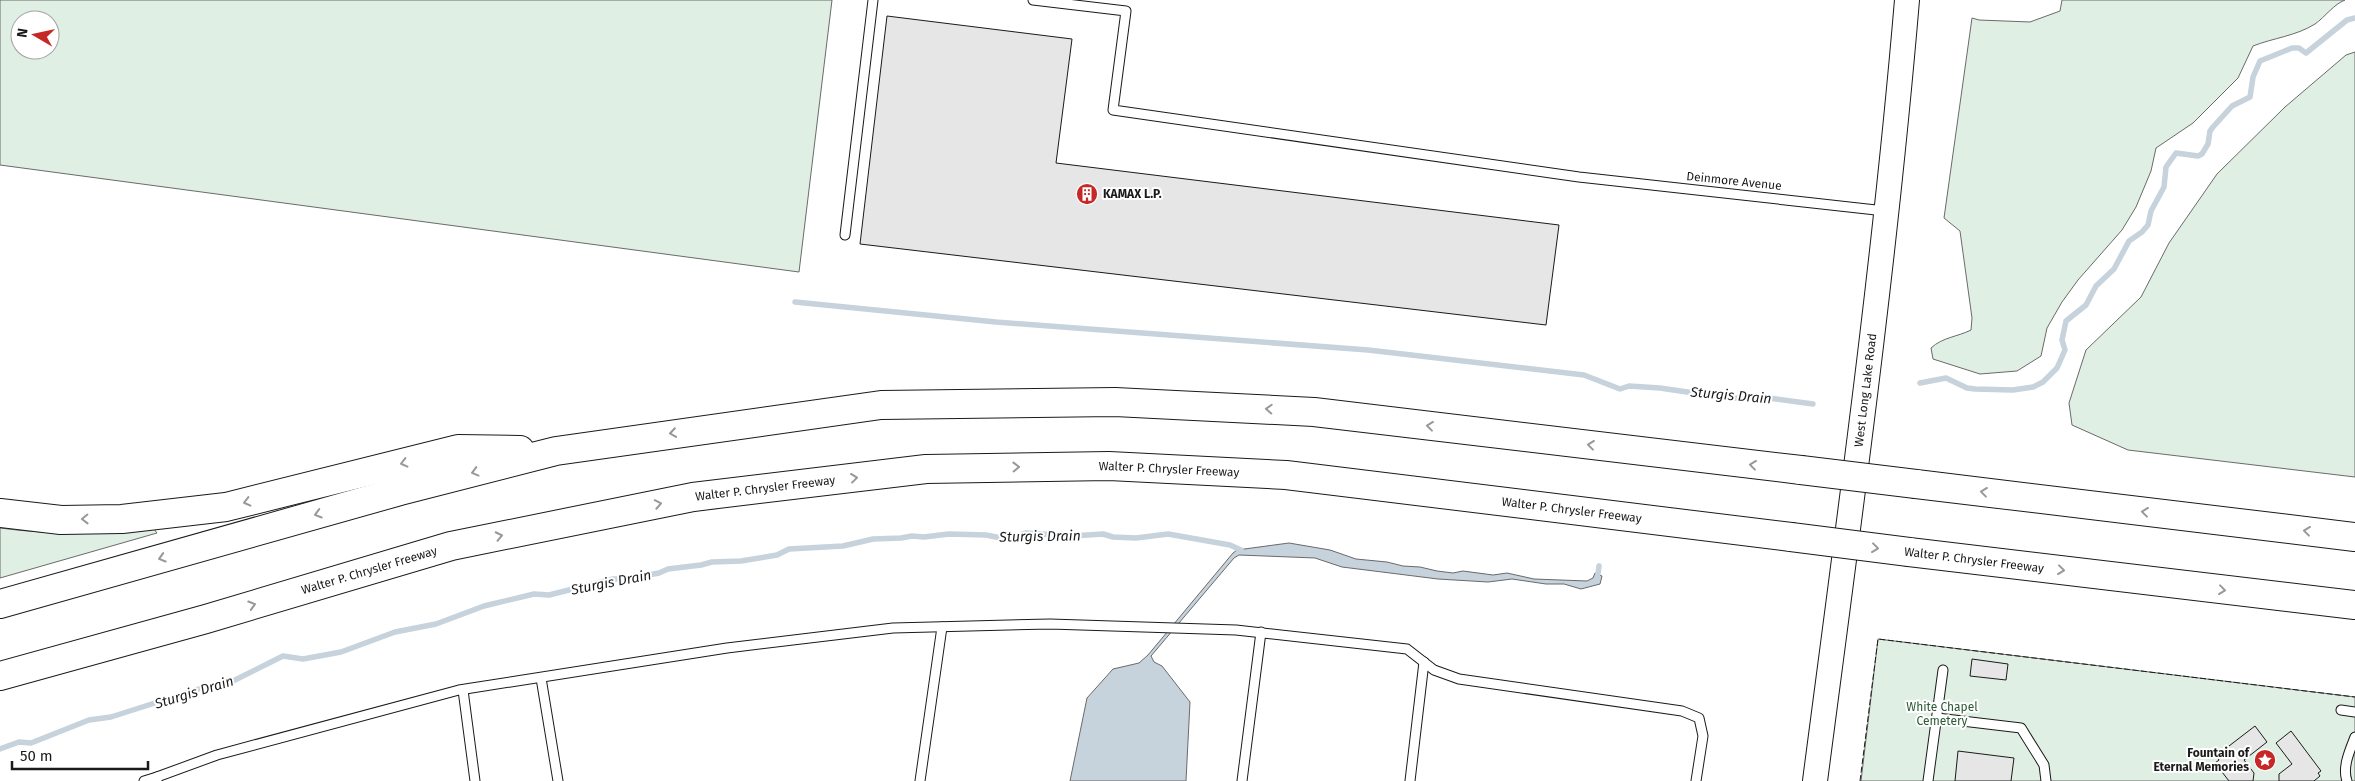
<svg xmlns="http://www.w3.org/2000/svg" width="2355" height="781" font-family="'Fira Sans',sans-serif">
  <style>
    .green { fill: #e0efe3; stroke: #6a6a6a; fill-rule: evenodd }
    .water { fill: #c6d2dc; stroke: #6a6a6a }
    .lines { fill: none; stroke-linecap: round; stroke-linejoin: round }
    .stream { stroke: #c6d2dc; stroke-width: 5.5 }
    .building { fill: #e6e6e6; stroke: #1a1a1a }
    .service-casing { stroke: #1a1a1a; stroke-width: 11 }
    .secondary-casing { stroke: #1a1a1a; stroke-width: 26 }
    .motorway-casing { stroke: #1a1a1a; stroke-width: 30 }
    .service { stroke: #fff; stroke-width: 9 }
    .secondary { stroke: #fff; stroke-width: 24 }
    .motorway { stroke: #fff; stroke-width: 28 }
    .motorway-bridge-casing { stroke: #1a1a1a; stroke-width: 30; stroke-linecap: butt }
    .motorway-bridge { stroke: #fff; stroke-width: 28 }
    .fence { stroke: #1a1a1a; stroke-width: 1; stroke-dasharray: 6 2.5; stroke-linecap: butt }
    .oneway { stroke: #989898 }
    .labels { text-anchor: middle; stroke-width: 4; stroke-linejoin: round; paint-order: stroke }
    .street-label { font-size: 12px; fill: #1a1a1a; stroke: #fff }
    .poi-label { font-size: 12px; font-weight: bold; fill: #1a1a1a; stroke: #fff; text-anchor: start }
    .park-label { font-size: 12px; fill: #2b5a34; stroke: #fff }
    .water-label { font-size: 14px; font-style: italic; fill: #1a1a1a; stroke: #fff }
  </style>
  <rect width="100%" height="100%" fill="#fff"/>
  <!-- green -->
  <g class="green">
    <path d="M 0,0 L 832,0 L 799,272 L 0,165 ZM 20,20 L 50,20 L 50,50 L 20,50 Z"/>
    <path d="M 2062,0 L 2345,0 C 2334,4 2325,17 2315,24 C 2296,36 2273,38 2253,46 L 2238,78 L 2193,123 L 2156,148 L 2151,171 L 2136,207 L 2122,230 L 2078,280 L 2062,302 L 2047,328 L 2041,356 L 2017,371 L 1980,374 L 1933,359 L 1931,348 C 1943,337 1957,337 1971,330 L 1972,318 L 1960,231 L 1944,218 L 1972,18 L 1979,20 L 2030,22 L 2060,11 Z"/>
    <polygon points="2355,52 2355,477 2128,450 2072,425 2069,403 2086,350 2141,297 2169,243 2217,174 2285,107 2346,55"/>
    <path d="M 0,528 C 51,535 102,534 154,529 L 157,533 L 0,578 Z"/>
    <polygon points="1878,639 2355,697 2355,781 1861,781"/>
  </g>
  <!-- water -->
  <polygon class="water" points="1289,543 1330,550 1356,559 1387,562 1403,566 1420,567 1437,571 1453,573 1463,571 1493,575 1507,573 1534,579 1587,581 1593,578 1595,573 1602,576 1600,584 1581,589 1564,584 1546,584 1512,579 1488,582 1438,579 1342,567 1315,558 1239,555 1234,558 1151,656 1154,662 1162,666 1190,702 1186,781 1070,781 1087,698 1113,669 1139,663 1148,655 1233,553 1237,550"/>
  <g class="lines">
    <!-- stream -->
    <g class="stream">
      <polyline points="795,302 996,322 1368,350 1584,375 1620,389 1629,386 1660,388 1728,398 1769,398 1813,404"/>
      <polyline points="1920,383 1946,378 1967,388 1975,389 2013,390 2033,387 2043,382 2057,368 2065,350 2062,340 2066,321 2086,305 2096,286 2114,269 2129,241 2142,232 2148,225 2151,211 2164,187 2166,167 2176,153 2198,156 2202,154 2208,144 2210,131 2213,127 2232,106 2250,97 2253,77 2260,61 2292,48 2299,48 2306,53 2347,20 2355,18"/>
      <polyline points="1598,574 1599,566"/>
      <polyline points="0,749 19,742 31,743 89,720 111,717 208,686 231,682 283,656 303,659 341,652 395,632 436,624 484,606 534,594 549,595 613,579 628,579 659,573 668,569 701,565 712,562 741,561 777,555 789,549 843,546 873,539 901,538 912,536 924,537 949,534 986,535 1006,539 1026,533 1072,536 1103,534 1113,537 1136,538 1168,534 1230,545 1241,550"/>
    </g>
  </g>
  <!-- building -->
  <g class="building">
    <polygon points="887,16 1072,39 1056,163 1559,225 1546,325 860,244"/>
    <polygon points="1972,659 2008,664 2006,680 1970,676"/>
    <polygon points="2255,726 2267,742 2244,760 2254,773 2253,781 2229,781 2215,763 2219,760 2216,756"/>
    <polygon points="2291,731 2321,771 2318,773 2320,776 2314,781 2279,781 2279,774 2292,764 2276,743"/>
    <polygon points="1958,751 2014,758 2011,781 1955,781"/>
  </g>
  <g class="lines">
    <!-- service casing -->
    <g class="service-casing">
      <g id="service">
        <polyline points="1033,0 1126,11 1113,110 1579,177 1885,211"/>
        <polyline points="845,235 873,0"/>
        <polyline points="541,678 558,781"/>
        <polyline points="463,690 475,781"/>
        <polyline points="2341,710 2355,712"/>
        <polyline points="1937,718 2021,728 2044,765 2046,781"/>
        <polyline points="157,777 217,755 459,690 727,648 893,628 1050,624 1236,630 1407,649 1434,670 1459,679 1682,711 1699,718 1703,736 1696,781"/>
        <polyline points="144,781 157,777 157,781"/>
        <polyline points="920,781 942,627"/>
        <polyline points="1242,781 1261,632"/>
        <polyline points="1410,781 1424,662"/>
        <polyline points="1928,781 1943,670"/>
        <path d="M 2347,781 C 2342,767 2350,750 2355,737"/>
      </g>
    </g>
    <!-- secondary casing -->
    <g class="secondary-casing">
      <g id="secondary">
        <path id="s1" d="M 1815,781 C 1849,521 1885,261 1907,0"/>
      </g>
    </g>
    <!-- motorway casing -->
    <g class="motorway-casing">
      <g id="motorway">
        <polyline points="1916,484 2355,537"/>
        <polyline points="0,513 61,520 122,519 226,507 458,449 520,450"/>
        <polyline points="1909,552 2355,605"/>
        <polyline points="0,604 400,491 556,451 881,405 1115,402 1314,412 1801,470"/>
        <path id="s2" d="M 0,676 L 206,619 L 451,546 L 693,497 L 926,469 L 1109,466 L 1286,475 L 1791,537"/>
      </g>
    </g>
    <!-- service -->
    <use href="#service" class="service"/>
    <!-- secondary -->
    <use href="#secondary" class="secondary"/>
    <!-- motorway -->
    <use href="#motorway" class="motorway"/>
    <!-- motorway-bridge casing -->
    <g class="motorway-bridge-casing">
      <g id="motorway-bridge">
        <polyline points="1801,470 1916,484"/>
        <polyline points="1791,537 1909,552"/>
      </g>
    </g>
    <!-- motorway-bridge -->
    <use href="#motorway-bridge" class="motorway-bridge"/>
    <!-- fence -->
    <polyline class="fence" points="1860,781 1878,639 2355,697"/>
  </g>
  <!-- one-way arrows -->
  <defs><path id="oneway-chevron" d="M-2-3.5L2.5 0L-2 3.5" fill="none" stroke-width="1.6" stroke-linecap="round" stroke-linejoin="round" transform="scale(1.25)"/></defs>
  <g class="oneway">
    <use href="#oneway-chevron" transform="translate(1269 409) rotate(-177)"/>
    <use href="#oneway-chevron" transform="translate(1430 426) rotate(-173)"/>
    <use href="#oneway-chevron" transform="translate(673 433) rotate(172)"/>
    <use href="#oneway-chevron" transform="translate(1591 445) rotate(-173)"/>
    <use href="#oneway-chevron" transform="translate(404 463) rotate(166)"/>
    <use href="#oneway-chevron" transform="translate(1753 465) rotate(-173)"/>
    <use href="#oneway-chevron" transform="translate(1016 467) rotate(-1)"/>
    <use href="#oneway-chevron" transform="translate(475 472) rotate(165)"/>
    <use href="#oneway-chevron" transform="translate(854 478) rotate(-7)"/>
    <use href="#oneway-chevron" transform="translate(1984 492) rotate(-173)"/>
    <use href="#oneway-chevron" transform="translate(247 502) rotate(166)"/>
    <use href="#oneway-chevron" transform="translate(658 504) rotate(-11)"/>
    <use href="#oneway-chevron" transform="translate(2145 512) rotate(-173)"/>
    <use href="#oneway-chevron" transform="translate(318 514) rotate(164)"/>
    <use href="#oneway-chevron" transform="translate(85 519) rotate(179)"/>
    <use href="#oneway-chevron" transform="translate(2307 531) rotate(-173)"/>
    <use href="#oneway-chevron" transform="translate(499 536) rotate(-12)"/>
    <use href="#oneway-chevron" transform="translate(1875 548) rotate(7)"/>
    <use href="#oneway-chevron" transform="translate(162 558) rotate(164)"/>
    <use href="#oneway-chevron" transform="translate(2061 570) rotate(7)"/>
    <use href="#oneway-chevron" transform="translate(2222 590) rotate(7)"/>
    <use href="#oneway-chevron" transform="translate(252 605) rotate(-17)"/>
  </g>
  <!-- icons -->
  <defs>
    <g id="building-disc" transform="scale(1.125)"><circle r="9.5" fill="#c62828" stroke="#fff"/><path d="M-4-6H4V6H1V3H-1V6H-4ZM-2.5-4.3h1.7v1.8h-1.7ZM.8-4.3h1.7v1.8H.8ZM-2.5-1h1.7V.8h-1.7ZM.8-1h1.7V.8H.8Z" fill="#fff"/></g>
    <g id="sight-disc" transform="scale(1.125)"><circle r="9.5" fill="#c62828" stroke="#fff"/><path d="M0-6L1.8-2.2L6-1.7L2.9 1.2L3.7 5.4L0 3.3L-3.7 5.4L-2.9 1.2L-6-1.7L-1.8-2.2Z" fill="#fff"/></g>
  </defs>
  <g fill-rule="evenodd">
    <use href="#building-disc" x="1087" y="194"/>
    <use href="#sight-disc" x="2265" y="760"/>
  </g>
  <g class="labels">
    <!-- street labels -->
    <g class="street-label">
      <text transform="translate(1734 181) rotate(6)" y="4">Deinmore Avenue</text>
      <text dy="4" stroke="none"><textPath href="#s1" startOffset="394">West Long Lake Road</textPath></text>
      <text dy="4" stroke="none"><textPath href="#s2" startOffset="1194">Walter P. Chrysler Freeway</textPath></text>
      <text dy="4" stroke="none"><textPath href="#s2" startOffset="789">Walter P. Chrysler Freeway</textPath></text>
      <text dy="4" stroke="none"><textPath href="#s2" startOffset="1599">Walter P. Chrysler Freeway</textPath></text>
      <text transform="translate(1974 560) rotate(7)" y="4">Walter P. Chrysler Freeway</text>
      <text dy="4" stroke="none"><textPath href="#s2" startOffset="384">Walter P. Chrysler Freeway</textPath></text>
    </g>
    <!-- poi labels -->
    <g class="poi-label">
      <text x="1103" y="198">KAMAX L.P.</text>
      <text x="2249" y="757" text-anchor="end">Fountain of<tspan x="2249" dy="14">Eternal Memories</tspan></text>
    </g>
    <!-- park labels -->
    <g class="park-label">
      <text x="1942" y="711">White Chapel<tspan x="1942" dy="14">Cemetery</tspan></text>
    </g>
    <!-- water labels -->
    <g class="water-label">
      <text transform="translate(1731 395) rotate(5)" y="5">Sturgis Drain</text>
      <text transform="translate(1040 536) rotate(-1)" y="5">Sturgis Drain</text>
      <text transform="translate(611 582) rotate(-11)" y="5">Sturgis Drain</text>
      <text transform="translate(194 692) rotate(-17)" y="5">Sturgis Drain</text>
    </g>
  </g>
  <!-- north arrow -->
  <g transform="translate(35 35) rotate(279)"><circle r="24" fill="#ffffff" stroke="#a3a3a3"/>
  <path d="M0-4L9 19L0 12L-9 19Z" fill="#c62828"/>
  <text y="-8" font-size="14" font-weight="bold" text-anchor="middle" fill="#1a1a1a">N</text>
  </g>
  <!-- scale -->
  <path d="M12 761v8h136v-8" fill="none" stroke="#1a1a1a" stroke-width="2.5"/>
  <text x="20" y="761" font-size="15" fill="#1a1a1a" stroke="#ffffff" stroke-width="4" paint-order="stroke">50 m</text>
</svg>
